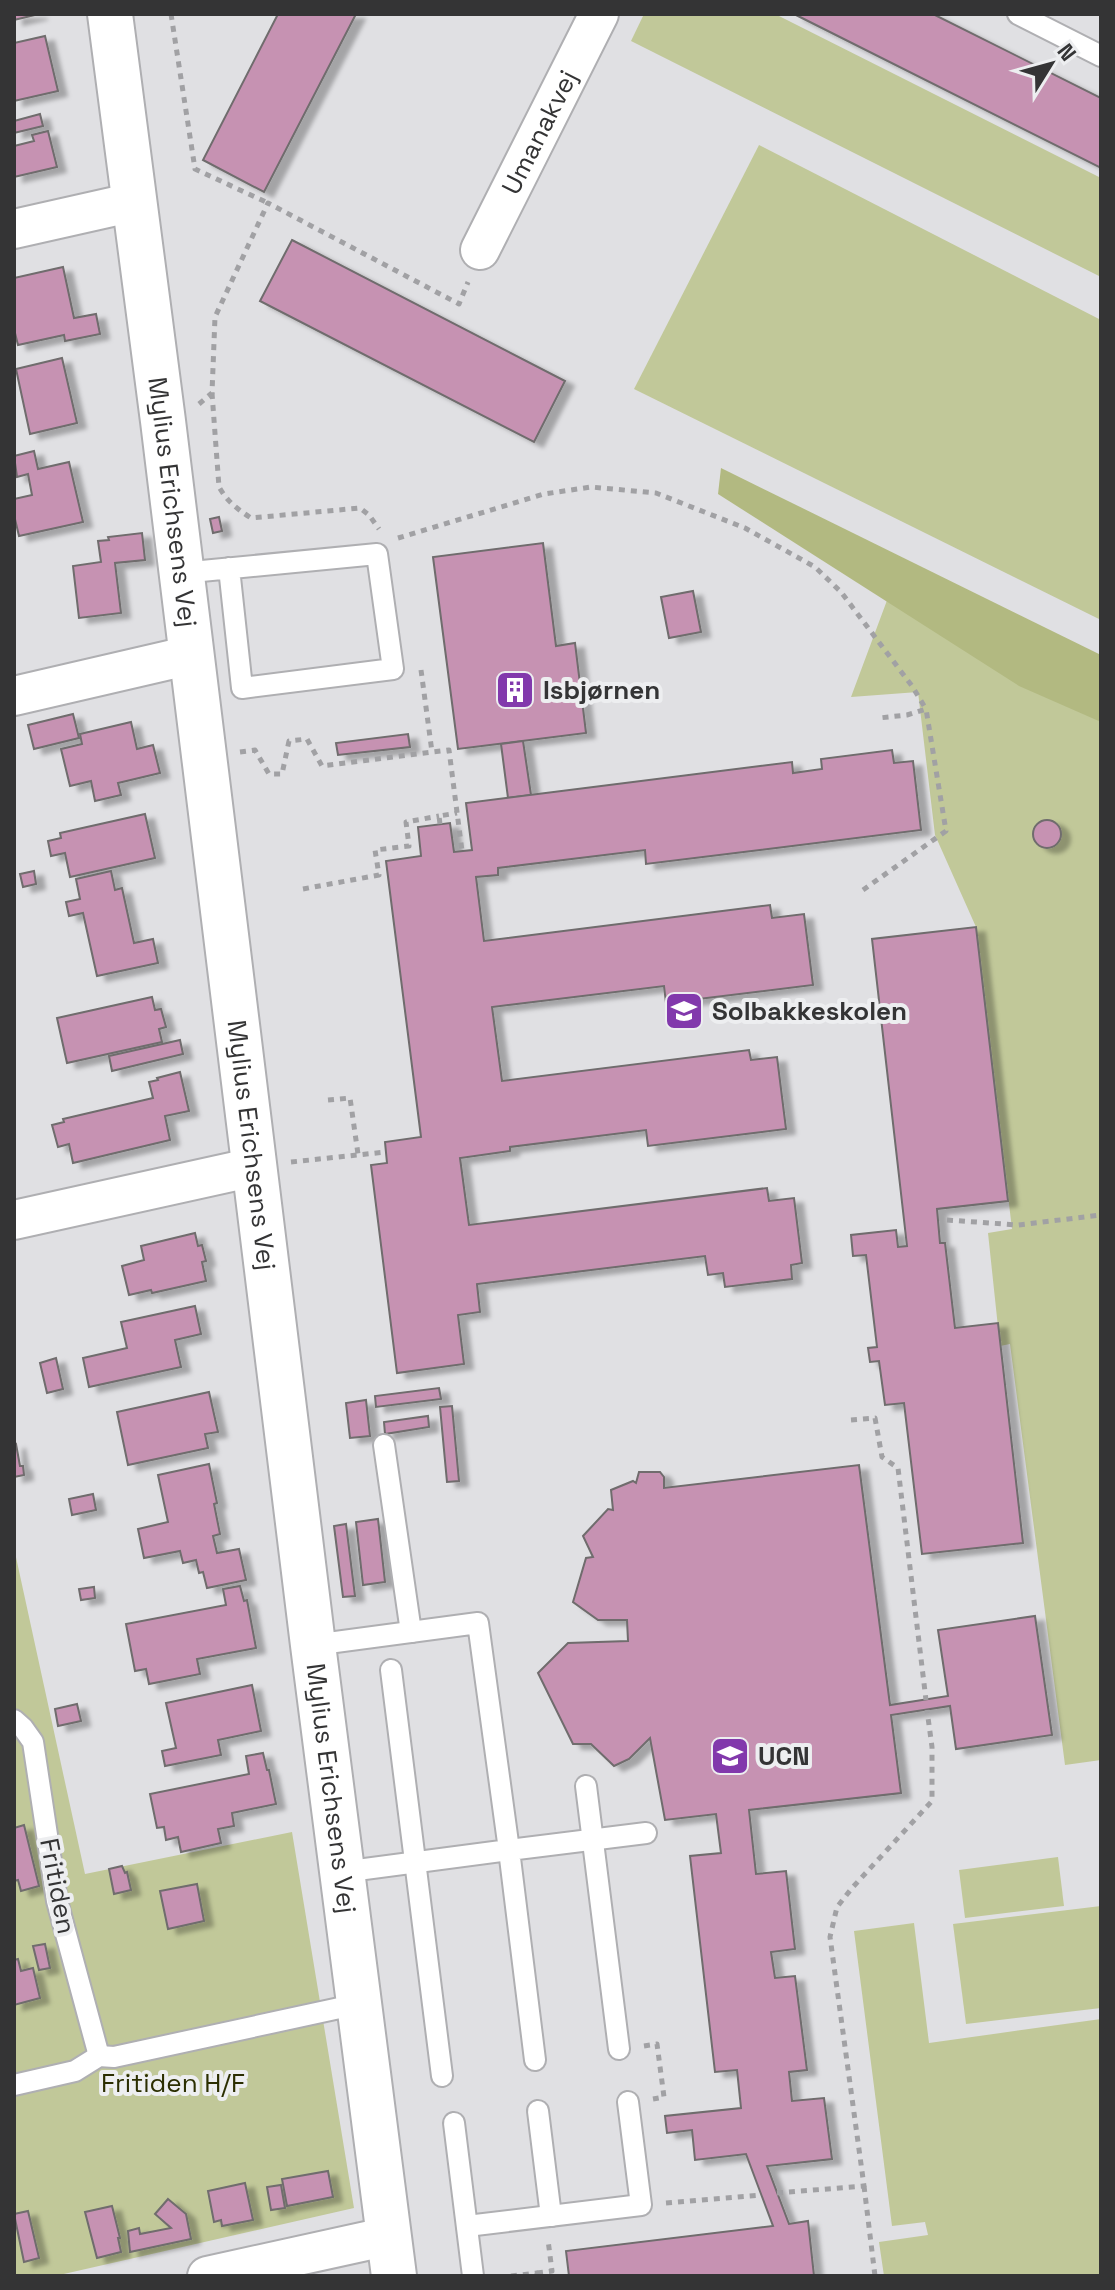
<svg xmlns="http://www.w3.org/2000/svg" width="1115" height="2290" font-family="'Space Grotesk',sans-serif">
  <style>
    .green { fill: #c1c899 }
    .forest { fill: #b2b981 }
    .building { fill: #c692b2; stroke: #6f6c6d; stroke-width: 2; filter: url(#shadow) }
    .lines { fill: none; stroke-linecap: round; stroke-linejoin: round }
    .lane-casing { stroke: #afafb2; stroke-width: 24 }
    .street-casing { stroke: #afafb2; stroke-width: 42 }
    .secondary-casing { stroke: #afafb2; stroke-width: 48 }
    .path { stroke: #a1a1a4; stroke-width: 5; stroke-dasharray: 6 6; stroke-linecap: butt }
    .lane { stroke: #fff; stroke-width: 20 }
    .street { stroke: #fff; stroke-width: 38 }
    .secondary { stroke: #fff; stroke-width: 44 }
    .labels { text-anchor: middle; stroke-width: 8; stroke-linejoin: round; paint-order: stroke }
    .street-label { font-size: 26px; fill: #343435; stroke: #edeef0 }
    .poi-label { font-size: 26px; font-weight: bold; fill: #343435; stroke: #edeef0; text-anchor: start }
    .park-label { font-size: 26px; fill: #2b2e01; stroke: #edeef0 }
  </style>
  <defs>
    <filter id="shadow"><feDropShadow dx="9" dy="5" stdDeviation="2" flood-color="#0004"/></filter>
  </defs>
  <rect width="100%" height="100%" fill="#e0e0e3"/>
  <!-- green -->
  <g class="green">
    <polygon points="644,14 775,14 1101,178 1101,277 631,41"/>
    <polygon points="759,145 1101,320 1101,620 634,389"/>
    <polygon points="889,595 1101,717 1101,1760 1065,1765 1010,1344 1000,1346 988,1233 1012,1229 976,927 935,835 918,692 851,697"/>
    <polygon points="14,1548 85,1874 292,1832 354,2208 55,2276 14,2276"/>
    <polygon points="1058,1857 1064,1906 965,1918 959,1870"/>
    <polygon points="1101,1906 1101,2008 966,2024 953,1924"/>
    <polygon points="914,1923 929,2043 1101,2019 1101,2276 884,2276 879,2242 928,2235 925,2222 892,2226 854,1931"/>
  </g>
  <!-- forest -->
  <polygon class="forest" points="721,468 1101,655 1101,722 1019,686 718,494"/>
  <!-- building -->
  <g class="building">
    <polygon points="14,14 39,14 14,20"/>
    <polygon points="278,14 356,14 264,192 203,160"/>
    <polygon points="794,14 933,14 1101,98 1101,168"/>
    <polygon points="45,36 58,91 14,101 14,43"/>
    <polygon points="40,114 43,126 14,133 14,121"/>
    <polygon points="48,131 57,167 14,177 14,146 34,141 32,135"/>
    <polygon points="292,240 565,381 534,442 260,301"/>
    <polygon points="63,267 74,318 96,314 100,334 65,341 64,335 18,345 14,329 14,278"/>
    <polygon points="62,358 77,423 30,434 16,369"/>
    <polygon points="34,451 38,469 69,462 83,522 19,536 14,515 14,499 32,495 28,474 17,477 14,456"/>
    <polygon points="219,517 222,531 213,533 210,519"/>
    <polygon points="142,533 145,560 115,563 121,613 79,618 73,566 101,562 98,541 109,540 108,537"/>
    <polygon points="543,543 556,646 575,643 586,733 458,749 433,557"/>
    <polygon points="693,591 701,632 669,638 661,597"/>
    <polygon points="73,714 79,738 34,749 28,725"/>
    <polygon points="131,722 137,749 153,745 160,773 118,783 121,795 95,801 91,781 70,786 61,749 82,744 80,734"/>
    <polygon points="408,734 410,747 338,755 336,743"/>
    <polygon points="523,741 531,795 508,798 501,744"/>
    <polygon points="892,750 894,763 913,761 921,830 646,864 645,850 498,868 498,875 476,877 484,941 770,905 772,918 804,914 813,985 666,1003 664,986 492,1007 502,1081 749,1050 751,1060 777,1057 786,1129 648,1146 646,1130 510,1147 510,1151 460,1158 469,1225 767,1188 769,1201 794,1198 802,1263 791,1265 792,1279 725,1287 723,1273 708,1275 705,1256 477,1284 480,1312 458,1315 464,1364 397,1373 371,1165 387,1163 385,1142 421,1137 386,861 421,856 418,827 450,823 454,852 472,850 466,803 792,762 793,773 822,769 821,759"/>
    <polygon points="145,814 155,858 70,877 65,853 51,856 48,841 61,838 60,833"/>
    <circle cx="1047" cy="834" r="14"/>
    <polygon points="34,871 36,884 23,887 20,874"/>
    <polygon points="111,871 115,890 122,888 134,943 153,939 158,963 97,976 83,913 69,916 66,902 80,899 76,879"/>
    <polygon points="976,927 1008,1201 937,1209 940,1243 945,1243 955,1328 998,1323 1023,1543 922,1554 904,1403 885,1405 879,1361 870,1362 868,1348 877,1347 866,1255 853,1256 851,1235 896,1230 898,1247 907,1246 872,939"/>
    <polygon points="152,997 155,1010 161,1009 166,1027 159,1029 162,1042 67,1063 57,1018"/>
    <polygon points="180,1040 183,1054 112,1071 109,1056"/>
    <polygon points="180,1072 189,1111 165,1116 170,1140 73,1163 69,1144 58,1147 52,1125 64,1122 63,1119 153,1098 149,1082 158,1080 157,1078"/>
    <polygon points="195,1233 198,1246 202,1245 206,1261 202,1262 206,1281 152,1293 151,1290 129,1295 122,1266 144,1260 141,1246"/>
    <polygon points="195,1306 201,1334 175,1340 181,1367 89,1387 83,1358 127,1348 121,1322"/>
    <polygon points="56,1358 63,1389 47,1393 40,1363"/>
    <polygon points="439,1388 441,1399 376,1407 375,1396"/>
    <polygon points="209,1392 218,1432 205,1434 208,1448 128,1465 117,1412"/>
    <polygon points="366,1400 370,1436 350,1438 346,1403"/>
    <polygon points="452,1406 459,1481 447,1482 440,1407"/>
    <polygon points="428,1416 429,1427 385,1434 384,1422"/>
    <polygon points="16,1444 20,1466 23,1466 24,1475 14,1477 14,1445"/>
    <polygon points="209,1464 217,1503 214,1504 220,1534 213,1536 217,1553 239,1549 246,1580 207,1588 203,1572 199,1573 196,1560 183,1563 180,1551 144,1558 138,1529 168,1522 158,1475"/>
    <polygon points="859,1465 890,1705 948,1696 938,1630 1035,1616 1052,1735 956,1749 950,1706 891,1715 901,1793 749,1810 756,1874 786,1871 795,1949 771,1952 775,1978 795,1976 807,2070 789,2072 792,2101 824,2098 832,2159 767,2166 789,2224 808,2221 814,2276 569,2276 566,2251 773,2226 746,2154 695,2160 692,2130 667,2133 665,2116 741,2108 737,2070 715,2072 690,1856 721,1853 716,1814 665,1820 650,1738 629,1759 614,1766 591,1744 573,1744 538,1673 568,1643 628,1641 627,1620 598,1620 573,1602 586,1558 593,1557 583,1536 608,1509 613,1510 611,1490 633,1481 636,1483 639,1472 660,1472 664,1477 664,1488"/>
    <polygon points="93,1494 96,1510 72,1515 69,1499"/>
    <polygon points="378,1519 385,1582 363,1585 356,1522"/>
    <polygon points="346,1524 355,1596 343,1597 334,1526"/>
    <polygon points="240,1586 244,1601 247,1600 256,1648 197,1659 200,1674 149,1684 146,1669 135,1671 126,1624 226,1605 223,1589"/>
    <polygon points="94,1587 95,1598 81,1600 79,1589"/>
    <polygon points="252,1685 261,1731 218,1740 221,1755 165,1766 162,1751 176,1748 166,1703"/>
    <polygon points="77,1704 81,1721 58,1726 55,1709"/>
    <polygon points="263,1753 267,1770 269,1770 276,1804 232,1813 234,1826 218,1829 221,1843 181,1852 178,1837 166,1840 164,1827 157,1828 150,1794 249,1774 246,1756"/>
    <polygon points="24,1825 39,1886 21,1891 18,1880 14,1881 14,1828"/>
    <polygon points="122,1866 125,1873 127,1872 131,1890 114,1894 109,1869"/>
    <polygon points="197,1884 204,1921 168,1929 160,1891"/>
    <polygon points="45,1944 50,1968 39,1970 33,1946"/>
    <polygon points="18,1959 21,1971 33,1968 40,1998 14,2005 14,1960"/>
    <polygon points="328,2171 333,2197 287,2206 282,2179"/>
    <polygon points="245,2183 253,2220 222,2226 221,2220 214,2222 208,2191"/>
    <polygon points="281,2185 285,2208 271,2210 267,2187"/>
    <polygon points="168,2199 186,2214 191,2239 130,2252 128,2231 139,2228 140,2234 171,2228 155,2214"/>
    <polygon points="112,2206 120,2238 118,2238 121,2252 97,2258 85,2212"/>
    <polygon points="28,2211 39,2258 24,2262 14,2214"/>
  </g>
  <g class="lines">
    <!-- lane casing -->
    <g class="lane-casing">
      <g id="lane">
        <polyline points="1018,14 1101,56"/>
        <polyline points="181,573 377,554 393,669 242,688 229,568"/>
        <polyline points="384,1445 411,1632"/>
        <polyline points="313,1645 478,1623 509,1850 342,1872"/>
        <polyline points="391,1670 442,2076"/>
        <polyline points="14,1720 23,1728 33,1742 57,1901 99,2056"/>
        <polyline points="586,1786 619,2049"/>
        <polyline points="535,2060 509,1850 646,1833"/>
        <polyline points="14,2085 75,2071 99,2056 114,2057 358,2004"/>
        <polyline points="538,2111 551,2216"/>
        <polyline points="454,2123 473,2276"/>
        <polyline points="467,2226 641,2205 628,2102"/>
      </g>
    </g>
    <!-- street casing -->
    <g class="street-casing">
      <g id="street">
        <polyline points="14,229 134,202"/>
        <path id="s1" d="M 480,250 L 599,14"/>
        <polyline points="14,696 191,655"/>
        <polyline points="14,1220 254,1167"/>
        <polyline points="207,2276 389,2236"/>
      </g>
    </g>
    <!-- secondary casing -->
    <g class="secondary-casing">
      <g id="secondary">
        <path id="s2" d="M 110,14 L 163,421 L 313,1645 L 394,2276"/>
      </g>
    </g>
    <!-- path -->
    <g class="path">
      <polyline points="171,14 195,169 268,203"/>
      <path d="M 212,393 L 219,487 C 227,501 237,509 251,518 L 360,508 L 369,515 L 379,529"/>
      <polyline points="199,404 212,393 215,317 268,203 459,304 468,282"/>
      <polyline points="398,538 544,494 591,487 656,493 745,528 815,567 841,592 912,686 926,709"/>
      <polyline points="421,670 432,752"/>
      <polyline points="240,752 255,750 269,774 282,774 289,741 307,739 322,766 449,750 462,851"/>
      <polyline points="440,824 439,816 457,813"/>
      <polyline points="303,889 379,875 375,850 409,846 406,822 439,816"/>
      <polyline points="863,890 946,831 926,709 907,715 879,718"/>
      <polyline points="328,1100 350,1098 358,1154"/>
      <polyline points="291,1162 386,1152"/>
      <polyline points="947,1220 1018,1225 1101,1215"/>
      <polyline points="851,1420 875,1418 882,1457 898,1468 926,1700"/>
      <polyline points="644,2046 657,2044 664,2097 653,2099"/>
      <polyline points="864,2186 875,2276"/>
      <polyline points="777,2193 864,2186 830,1937 837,1907 852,1888 932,1801 932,1747 927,1710"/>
      <polyline points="666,2203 761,2195"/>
      <polyline points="537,2273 552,2271 548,2240"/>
      <polyline points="511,2276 537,2273 537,2275"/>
    </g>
    <!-- lane -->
    <use href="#lane" class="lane"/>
    <!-- street -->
    <use href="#street" class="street"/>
    <!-- secondary -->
    <use href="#secondary" class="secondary"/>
  </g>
  <!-- icons -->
  <defs>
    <g id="building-square" transform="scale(2)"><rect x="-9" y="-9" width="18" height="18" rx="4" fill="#8239ac" stroke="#edeef0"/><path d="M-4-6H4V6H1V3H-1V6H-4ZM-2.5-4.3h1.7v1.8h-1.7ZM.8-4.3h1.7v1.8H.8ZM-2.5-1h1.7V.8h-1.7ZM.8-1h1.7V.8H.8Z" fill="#fff"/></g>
    <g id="school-square" transform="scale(2)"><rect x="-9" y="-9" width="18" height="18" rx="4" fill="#8239ac" stroke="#edeef0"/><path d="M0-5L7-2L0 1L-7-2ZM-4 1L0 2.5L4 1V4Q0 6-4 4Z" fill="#fff"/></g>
    <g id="university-square" transform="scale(2)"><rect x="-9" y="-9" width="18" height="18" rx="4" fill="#8239ac" stroke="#edeef0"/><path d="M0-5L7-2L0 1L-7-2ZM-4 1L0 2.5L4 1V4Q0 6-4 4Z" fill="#fff"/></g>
  </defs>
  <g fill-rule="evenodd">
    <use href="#building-square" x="515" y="690"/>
    <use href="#school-square" x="684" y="1011"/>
    <use href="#university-square" x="730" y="1756"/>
  </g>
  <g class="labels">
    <!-- street labels -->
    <g class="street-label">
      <text dy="9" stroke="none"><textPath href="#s1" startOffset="132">Umanakvej</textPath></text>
      <text dy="9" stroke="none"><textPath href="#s2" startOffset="492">Mylius Erichsens Vej</textPath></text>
      <text dy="9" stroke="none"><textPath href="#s2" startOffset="1140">Mylius Erichsens Vej</textPath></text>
      <text dy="9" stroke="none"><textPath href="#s2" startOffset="1788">Mylius Erichsens Vej</textPath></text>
      <text transform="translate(58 1886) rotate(79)" y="9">Fritiden</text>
    </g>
    <!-- poi labels -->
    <g class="poi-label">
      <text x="543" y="699">Isbjørnen</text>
      <text x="712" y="1020">Solbakkeskolen</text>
      <text x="758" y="1765">UCN</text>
    </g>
    <!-- park labels -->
    <g class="park-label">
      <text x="173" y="2092">Fritiden H/F</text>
    </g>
  </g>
  <!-- border -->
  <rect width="1115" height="2290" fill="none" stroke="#343435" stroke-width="32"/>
  <!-- north arrow -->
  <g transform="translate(1051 64) rotate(53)" stroke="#edeef0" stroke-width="6" paint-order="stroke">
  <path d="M0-6L14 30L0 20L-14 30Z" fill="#343435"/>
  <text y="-12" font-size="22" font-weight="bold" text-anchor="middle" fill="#343435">N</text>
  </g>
</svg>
